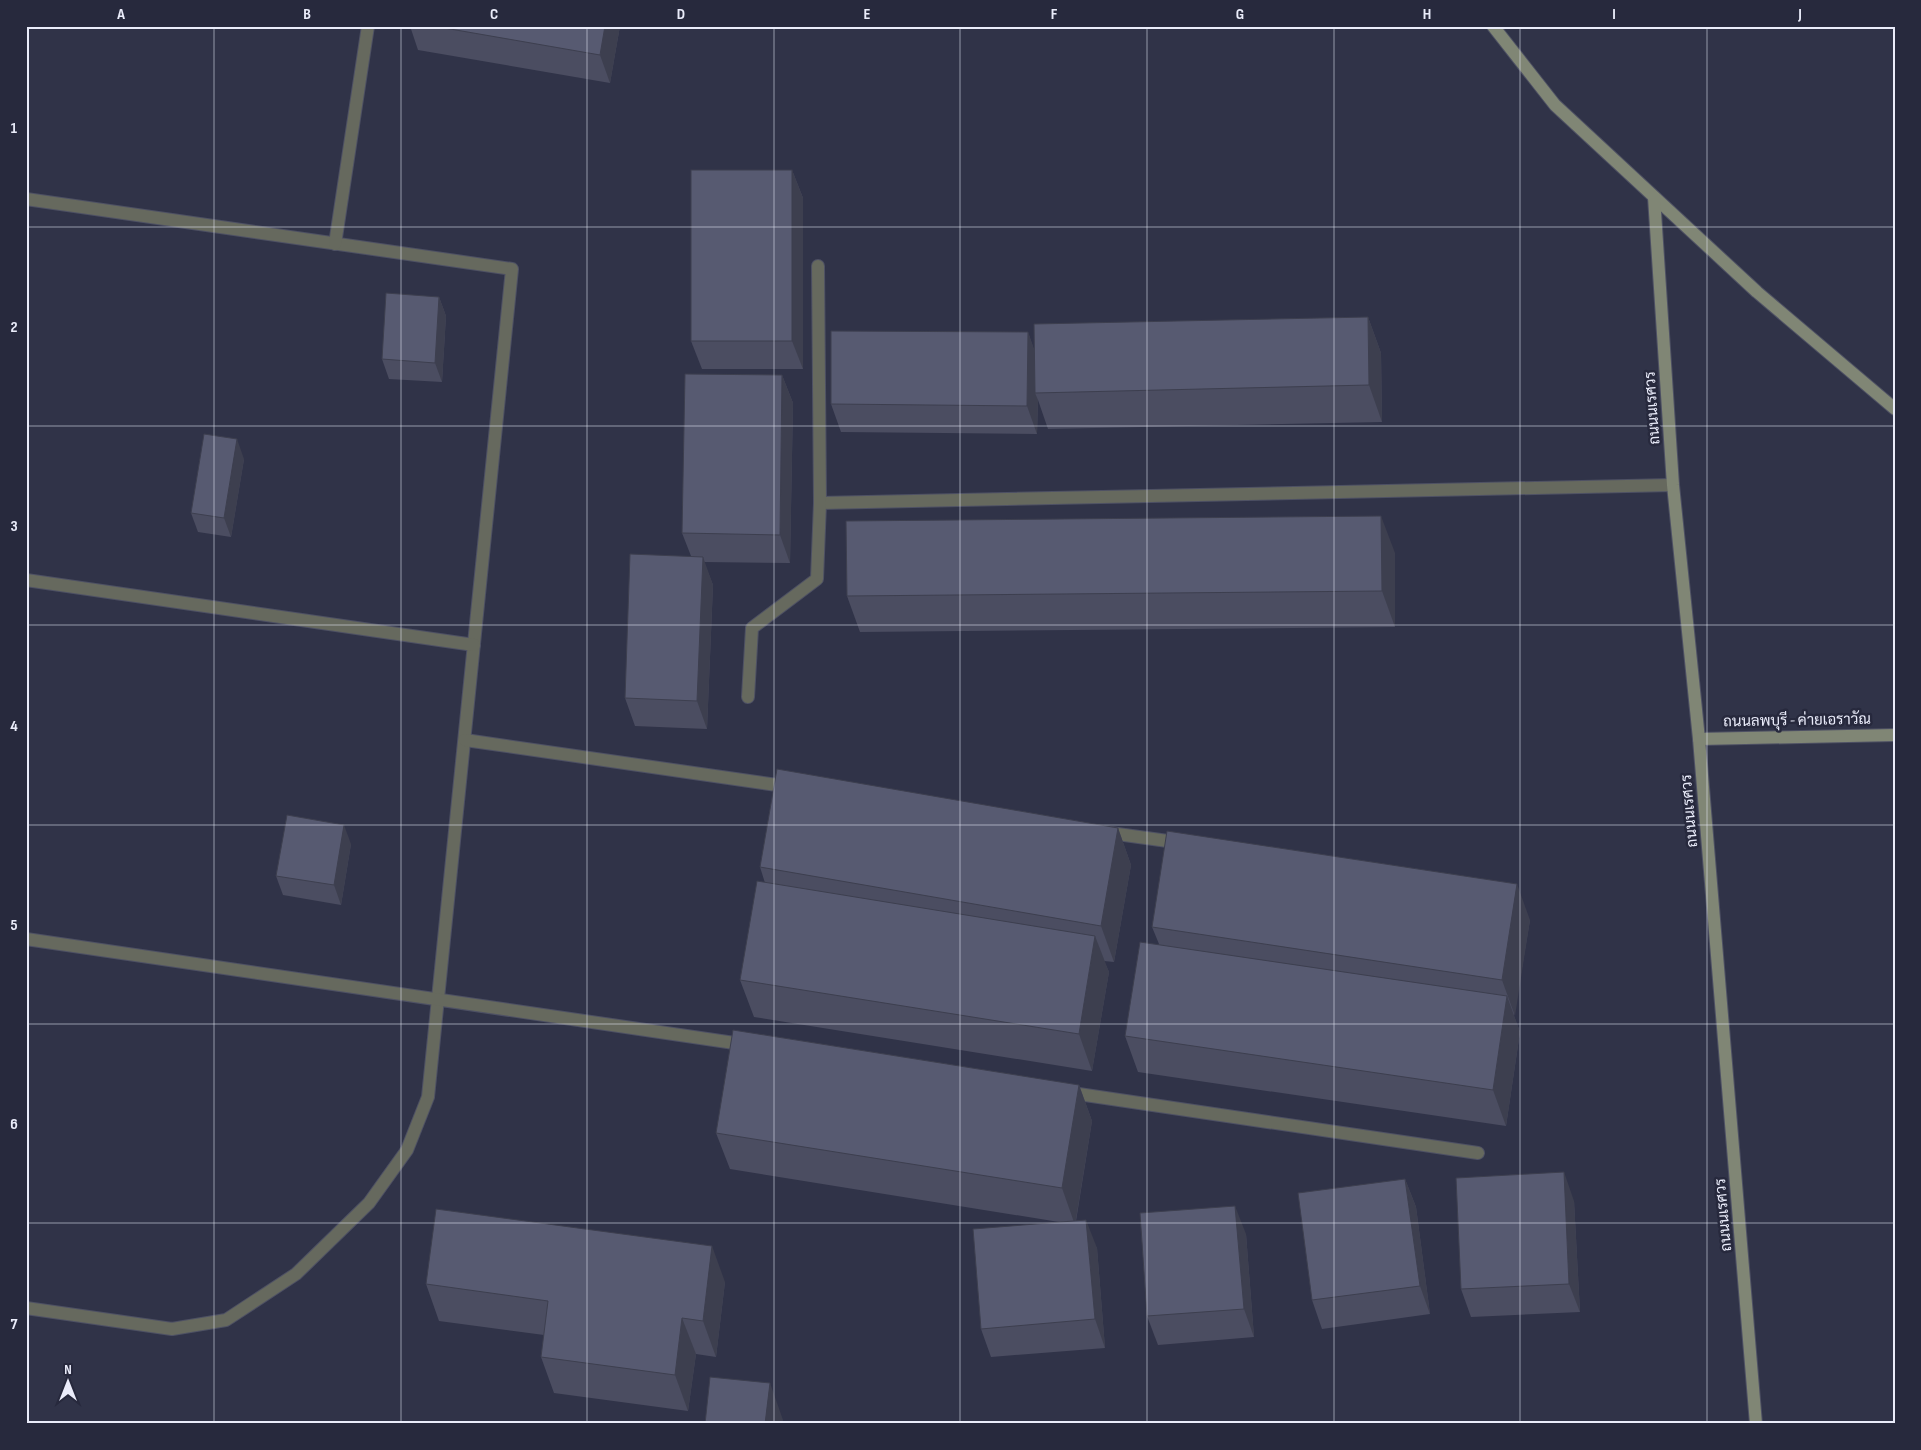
<svg xmlns="http://www.w3.org/2000/svg" width="1921" height="1450" font-family="'Sofia Sans Condensed',Sarabun,sans-serif">
  <style>
    .lines { fill: none; stroke-linecap: round; stroke-linejoin: round }
    .lane-casing { stroke: #4e5164; stroke-width: 14 }
    .secondary-casing { stroke: #4e5164; stroke-width: 14 }
    .lane { stroke: #66695e; stroke-width: 12 }
    .secondary { stroke: #808675; stroke-width: 12 }
    .wall { fill: #4b4d61 }
    .shaded-wall { fill: #3d3f4f }
    .building { fill: #575a71; stroke: #3d3f4f }
    .grid { fill: none; stroke: #eaecfa; stroke-width: 1; stroke-opacity: 0.55 }
    .labels { text-anchor: middle; stroke-width: 5; stroke-linejoin: round; paint-order: stroke }
    .street-label { font-size: 15px; fill: #eaecfa; stroke: #27293d }
    .neatline { fill: none; stroke: #eaecfa; stroke-width: 2 }
    .grid-label { font-size: 16px; text-anchor: middle; font-weight: bold; fill: #eaecfa }
  </style>
  <rect width="100%" height="100%" fill="#303348"/>
  <g class="lines">
    <!-- lane casing -->
    <g class="lane-casing">
      <g id="lane">
        <polyline points="26,199 512,269 428,1097 407,1150 369,1203 296,1274 226,1320 172,1329 26,1308"/>
        <polyline points="335,244 368,26"/>
        <polyline points="820,503 1673,485"/>
        <polyline points="26,580 474,645"/>
        <polyline points="748,697 752,628 817,579 820,503 818,266"/>
        <polyline points="465,740 791,787"/>
        <polyline points="1103,832 1182,843"/>
        <polyline points="26,939 748,1045"/>
        <polyline points="1065,1092 1478,1153"/>
      </g>
    </g>
    <!-- secondary casing -->
    <g class="secondary-casing">
      <g id="secondary">
        <polyline points="1493,26 1555,105 1757,292 1895,409"/>
        <polyline points="1654,197 1673,485 1699,739 1756,1424"/>
        <polyline points="1699,739 1895,735"/>
      </g>
    </g>
    <!-- lane -->
    <use href="#lane" class="lane"/>
    <!-- secondary -->
    <use href="#secondary" class="secondary"/>
  </g>
  <!-- wall -->
  <g class="wall">
    <polygon points="410,26 620,26 610,83 418,50"/>
    <polygon points="792,170 803,198 803,369 702,369 691,341"/>
    <polygon points="439,297 446,316 442,382 389,379 382,359"/>
    <polygon points="1368,317 1381,353 1382,422 1048,429 1038,400 1037,434 841,432 831,404 1028,332 1034,350"/>
    <polygon points="782,375 793,403 790,563 704,562 713,585 707,729 635,726 625,698 691,556 682,533"/>
    <polygon points="244,459 231,537 198,532 191,513"/>
    <polygon points="1395,553 1395,627 860,632 847,596"/>
    <polygon points="1118,828 1131,865 1114,962 1104,961 1109,972 1092,1071 754,1017 740,980 765,883 760,867"/>
    <polygon points="351,844 341,905 283,895 276,876"/>
    <polygon points="1530,920 1514,1016 1520,1032 1506,1126 1138,1072 1125,1036 1159,944 1152,927"/>
    <polygon points="1079,1085 1092,1121 1076,1221 1097,1248 1105,1348 991,1357 981,1329 1059,1222 730,1169 716,1133"/>
    <polygon points="1405,1179 1416,1207 1430,1314 1322,1329 1312,1300"/>
    <polygon points="1574,1201 1580,1312 1471,1317 1461,1289"/>
    <polygon points="1246,1234 1254,1337 1158,1345 1147,1316"/>
    <polygon points="725,1282 716,1357 696,1354 688,1411 554,1393 541,1357 544,1335 439,1321 426,1284"/>
  </g>
  <!-- shaded-wall -->
  <g class="shaded-wall">
    <polygon points="605,26 620,26 610,83 600,55"/>
    <polygon points="792,170 803,198 803,369 792,341"/>
    <polygon points="439,297 446,316 442,382 435,363"/>
    <polygon points="1368,317 1381,353 1382,422 1369,385"/>
    <polygon points="1028,332 1038,360 1035,393 1038,400 1037,434 1027,406"/>
    <polygon points="782,375 793,403 790,563 780,535"/>
    <polygon points="237,439 244,459 231,537 224,518"/>
    <polygon points="1381,516 1395,553 1395,627 1382,591"/>
    <polygon points="703,557 713,585 707,729 697,701"/>
    <polygon points="344,825 351,844 341,905 334,885"/>
    <polygon points="1118,828 1131,865 1114,962 1101,926"/>
    <polygon points="1517,884 1530,920 1515,1016 1502,980"/>
    <polygon points="1095,936 1109,972 1092,1071 1079,1034"/>
    <polygon points="1507,996 1520,1032 1506,1126 1493,1090"/>
    <polygon points="1079,1085 1092,1121 1075,1225 1062,1188"/>
    <polygon points="1564,1172 1574,1201 1580,1312 1569,1284"/>
    <polygon points="1405,1179 1416,1207 1430,1314 1420,1286"/>
    <polygon points="1235,1206 1246,1234 1254,1337 1244,1309"/>
    <polygon points="1086,1220 1097,1248 1105,1348 1095,1319"/>
    <polygon points="712,1246 725,1282 716,1357 703,1321"/>
    <polygon points="682,1318 696,1354 688,1411 675,1375"/>
    <polygon points="770,1383 783,1420 782,1424 765,1424"/>
  </g>
  <!-- building -->
  <g class="building">
    <polygon points="433,26 605,26 600,55"/>
    <rect x="691" y="170" width="101" height="171"/>
    <polygon points="386,293 439,297 435,363 382,359"/>
    <polygon points="1368,317 1369,385 1035,393 1034,324"/>
    <polygon points="831,331 1028,332 1027,406 831,404"/>
    <polygon points="685,374 782,375 780,535 682,533"/>
    <polygon points="204,434 237,439 224,518 191,513"/>
    <polygon points="1381,516 1382,591 847,596 846,521"/>
    <polygon points="630,554 703,557 697,701 625,698"/>
    <polygon points="777,769 1118,828 1101,926 760,867"/>
    <polygon points="287,815 344,825 334,885 276,876"/>
    <polygon points="1167,831 1517,884 1502,980 1152,927"/>
    <polygon points="757,881 1095,936 1079,1034 740,980"/>
    <polygon points="1140,942 1507,996 1493,1090 1125,1036"/>
    <polygon points="733,1030 1079,1085 1062,1188 716,1133"/>
    <polygon points="1564,1172 1569,1284 1461,1289 1456,1178"/>
    <polygon points="1405,1179 1420,1286 1312,1300 1298,1193"/>
    <polygon points="1235,1206 1244,1309 1147,1316 1140,1213"/>
    <polygon points="436,1209 712,1246 703,1321 682,1318 675,1375 541,1357 548,1301 426,1284"/>
    <polygon points="1086,1220 1095,1319 981,1329 973,1229"/>
    <polygon points="710,1377 770,1383 765,1424 705,1424"/>
  </g>
  <!-- grid -->
  <path class="grid" d="M 214,26 L 214,1424M 401,26 L 401,1424M 587,26 L 587,1424M 774,26 L 774,1424M 960,26 L 960,1424M 1147,26 L 1147,1424M 1334,26 L 1334,1424M 1520,26 L 1520,1424M 1707,26 L 1707,1424M 26,227 L 1895,227M 26,426 L 1895,426M 26,625 L 1895,625M 26,825 L 1895,825M 26,1024 L 1895,1024M 26,1223 L 1895,1223"/>
  <g class="labels">
    <!-- street labels -->
    <g class="street-label">
      <text transform="translate(1652 408) rotate(-94)" y="5">ถนนนเรศวร</text>
      <text transform="translate(1797 720) rotate(-1)" y="5">ถนนลพบุรี - ค่ายเอราวัณ</text>
      <text transform="translate(1689 811) rotate(-95)" y="5">ถนนนเรศวร</text>
      <text transform="translate(1723 1215) rotate(-95)" y="5">ถนนนเรศวร</text>
    </g>
  </g>
  <!-- border -->
  <rect width="1921" height="1450" fill="none" stroke="#27293d" stroke-width="55"/>
  <!-- north arrow -->
  <g transform="translate(68 1382)" stroke="#27293d" stroke-width="4" paint-order="stroke">
  <path d="M0-4L9 19L0 12L-9 19Z" fill="#eaecfa"/>
  <text y="-8" font-size="14" font-weight="bold" text-anchor="middle" fill="#eaecfa">N</text>
  </g>
  <rect x="28" y="28" width="1866" height="1394" class="neatline"/>
  <g class="grid-label">
    <text x="121" y="19">A</text>
    <text x="307" y="19">B</text>
    <text x="494" y="19">C</text>
    <text x="681" y="19">D</text>
    <text x="867" y="19">E</text>
    <text x="1054" y="19">F</text>
    <text x="1240" y="19">G</text>
    <text x="1427" y="19">H</text>
    <text x="1614" y="19">I</text>
    <text x="1800" y="19">J</text>
    <text x="14" y="133">1</text>
    <text x="14" y="332">2</text>
    <text x="14" y="531">3</text>
    <text x="14" y="731">4</text>
    <text x="14" y="930">5</text>
    <text x="14" y="1129">6</text>
    <text x="14" y="1329">7</text>
  </g>
</svg>
